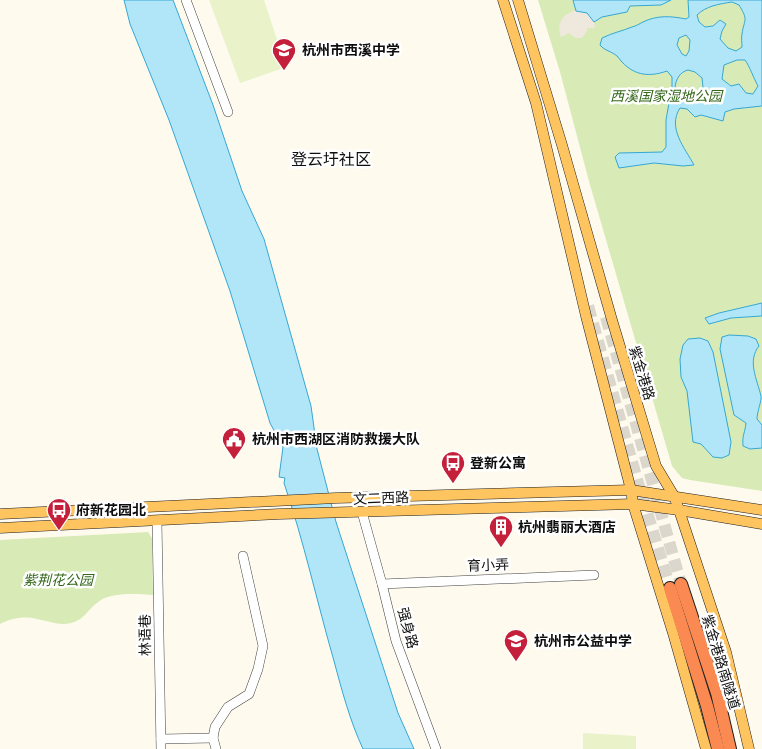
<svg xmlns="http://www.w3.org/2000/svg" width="762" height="749" font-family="'PT Serif','Noto Sans SC',serif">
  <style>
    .green { fill: #d8ebb6 }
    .pitch { fill: #e9f2c9 }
    .plaza { fill: #efe8dd }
    .water { fill: #b1e6f9; stroke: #35a7d3; fill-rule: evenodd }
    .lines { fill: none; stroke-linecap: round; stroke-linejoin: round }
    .highway-tunnel { stroke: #dbd7cc; stroke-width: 12; stroke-dasharray: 12 6; stroke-linecap: butt }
    .minor-casing { stroke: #414141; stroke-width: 10 }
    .major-casing { stroke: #1f1f1f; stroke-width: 11 }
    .highway-casing { stroke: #1f1f1f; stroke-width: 14 }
    .minor { stroke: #fff; stroke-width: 9 }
    .major { stroke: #fec460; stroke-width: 10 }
    .highway { stroke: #fa8a51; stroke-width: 12 }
    .labels { text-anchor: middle; stroke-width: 5; stroke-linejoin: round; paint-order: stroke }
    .poi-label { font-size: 14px; font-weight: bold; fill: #0e0e0e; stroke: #fff; text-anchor: start }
    .park-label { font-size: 14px; font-style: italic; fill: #34681b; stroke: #fff }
    .street-label { font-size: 14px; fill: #0e0e0e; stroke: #fff }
    .quarter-label { font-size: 16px; fill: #0e0e0e; stroke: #fff }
  </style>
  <rect width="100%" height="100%" fill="#fffaee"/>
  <!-- green -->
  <g class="green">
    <polygon points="538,0 762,0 762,491 690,480 682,478 672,466 590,185 560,72"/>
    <path d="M 148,532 L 152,538 L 153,595 C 137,594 115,592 101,600 C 89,607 85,620 71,623 C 59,626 49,621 37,619 C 25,616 11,618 0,624 L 0,540 Z"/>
  </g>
  <!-- pitch -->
  <g class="pitch">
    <polygon points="209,0 264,0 286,67 240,83"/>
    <polygon points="583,733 636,736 636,749 583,749"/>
  </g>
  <!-- plaza -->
  <polygon class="plaza" points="573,11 580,11 587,13 594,22 595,28 587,28 587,31 582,38 575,38 569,33 561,37 560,35 559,26 561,21 564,16"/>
  <!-- water -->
  <g class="water">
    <path d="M 124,0 L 173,0 L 213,105 L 242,191 L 264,239 L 311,406 L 317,449 L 336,522 L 398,713 L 414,749 L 363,749 C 350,721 342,691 334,661 C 317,602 304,542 284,483 L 285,478 L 279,477 L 283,447 L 270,423 L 230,291 L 169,120 L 130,24 Z"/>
    <polygon points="573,0 671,0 661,5 630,6 627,12 602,17 594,22 587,13 576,11"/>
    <path d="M 688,0 L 762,0 L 762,106 L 734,109 L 725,112 L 723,121 L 701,115 L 695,117 L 687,109 L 680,108 C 667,128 685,148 694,165 L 683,166 L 654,163 L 619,168 L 615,157 L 619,153 L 662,152 L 666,147 L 666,120 L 672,86 L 672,77 L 667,71 C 650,77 635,76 622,62 C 620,60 619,58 617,56 C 611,51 605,51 600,45 L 602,38 C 612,33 622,31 632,27 C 636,26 639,24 643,22 C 657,15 671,16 686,19 L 689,17 ZM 732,2 L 739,5 C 749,21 744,19 742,34 C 741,38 742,42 742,47 L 736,51 L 728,48 L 720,39 L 722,31 L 726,24 L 720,20 L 713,26 L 705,27 L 699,22 L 697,15 C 706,6 719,4 732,2 ZM 686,35 L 690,40 L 689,51 L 686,56 L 682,54 L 677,45 L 679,38 ZM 737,60 L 745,60 C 749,65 754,79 758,86 L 753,94 L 746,93 L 739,84 L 731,86 L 722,79 L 724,65 ZM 688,70 L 695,72 L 702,78 L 703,87 L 698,93 L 692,95 L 690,99 L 680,101 L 677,88 L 675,87 C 676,79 680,72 688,70 Z"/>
    <polygon points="762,303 762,316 731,318 709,324 705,318 719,313"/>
    <path d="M 729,335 L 748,336 L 756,339 L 759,346 C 747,361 757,379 761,396 C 762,400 757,412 757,419 L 762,425 L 762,448 L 750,449 L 743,446 C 742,435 745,433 746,423 L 734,415 L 720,349 L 722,337 Z"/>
    <polygon points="700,338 708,341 713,352 731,442 729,455 722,458 713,457 701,444 693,442 687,391 681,377 680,359 683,345 688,339"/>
  </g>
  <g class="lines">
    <!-- highway-tunnel -->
    <g class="highway-tunnel">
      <polyline points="588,306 636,476 670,588"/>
      <polyline points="606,317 681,584"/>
    </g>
    <!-- minor casing -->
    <g class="minor-casing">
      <g id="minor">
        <polyline points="186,0 228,112"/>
        <polyline points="362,512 382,584 396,641 436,749"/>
        <polyline points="157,521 161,749"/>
        <polyline points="382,584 594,575"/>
        <polyline points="161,739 213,738"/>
        <polyline points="216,749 213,738 215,727 228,707 249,694 258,669 263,646 243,556"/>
      </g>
    </g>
    <!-- major casing -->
    <g class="major-casing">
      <g id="major">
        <polyline points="503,0 536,103 586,316 631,490 633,504 673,633 706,749"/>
        <polyline points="518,0 562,145 612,320 656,466 674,496 679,510 726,652 749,749"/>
        <polyline points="0,514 336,498 631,490 762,510"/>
        <polyline points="0,528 279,514 633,504 679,510 762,524"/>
      </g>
    </g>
    <!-- highway casing -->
    <g class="highway-casing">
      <g id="highway">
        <polyline points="681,584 717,693 730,749"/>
        <polyline points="670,588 707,706 718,749"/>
      </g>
    </g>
    <!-- minor -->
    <use href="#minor" class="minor"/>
    <!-- major -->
    <use href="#major" class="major"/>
    <!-- highway -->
    <use href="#highway" class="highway"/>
  </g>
  <!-- icons -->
  <defs>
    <g id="school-pin" transform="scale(1.25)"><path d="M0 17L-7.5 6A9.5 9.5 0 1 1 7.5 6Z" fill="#c4203b" stroke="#fff"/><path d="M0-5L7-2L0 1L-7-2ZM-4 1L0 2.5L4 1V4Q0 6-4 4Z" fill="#fff"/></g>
    <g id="civic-pin" transform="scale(1.25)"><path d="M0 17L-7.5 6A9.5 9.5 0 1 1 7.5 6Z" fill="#c4203b" stroke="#fff"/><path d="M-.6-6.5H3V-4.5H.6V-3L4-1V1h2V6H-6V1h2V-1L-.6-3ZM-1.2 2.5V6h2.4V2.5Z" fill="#fff"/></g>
    <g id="bus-pin" transform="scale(1.25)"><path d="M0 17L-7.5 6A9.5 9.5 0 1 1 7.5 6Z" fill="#c4203b" stroke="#fff"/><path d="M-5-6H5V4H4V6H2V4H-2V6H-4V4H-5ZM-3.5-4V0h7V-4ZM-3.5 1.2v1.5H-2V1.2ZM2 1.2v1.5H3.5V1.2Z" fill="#fff"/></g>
    <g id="building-pin" transform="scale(1.25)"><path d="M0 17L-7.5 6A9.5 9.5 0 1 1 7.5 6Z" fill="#c4203b" stroke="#fff"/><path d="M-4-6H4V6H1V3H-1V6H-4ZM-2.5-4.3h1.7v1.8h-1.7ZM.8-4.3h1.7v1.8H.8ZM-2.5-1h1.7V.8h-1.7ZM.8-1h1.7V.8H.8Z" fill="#fff"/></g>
  </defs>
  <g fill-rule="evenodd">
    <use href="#school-pin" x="284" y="50"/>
    <use href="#civic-pin" x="234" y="439"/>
    <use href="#bus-pin" x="453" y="463"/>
    <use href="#bus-pin" x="59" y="510"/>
    <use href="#building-pin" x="501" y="527"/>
    <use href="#school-pin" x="516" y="641"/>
  </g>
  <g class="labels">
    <!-- poi labels -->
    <g class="poi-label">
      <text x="302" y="55">杭州市西溪中学</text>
      <text x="252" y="444">杭州市西湖区消防救援大队</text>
      <text x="470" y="468">登新公寓</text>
      <text x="76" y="515">府新花园北</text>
      <text x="518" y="532">杭州翡丽大酒店</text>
      <text x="534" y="646">杭州市公益中学</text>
    </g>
    <!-- park labels -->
    <g class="park-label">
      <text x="666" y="101">西溪国家湿地公园</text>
      <text x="58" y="585">紫荆花公园</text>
    </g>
    <!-- street labels -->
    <g class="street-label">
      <text transform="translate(642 373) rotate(73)" y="5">紫金港路</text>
      <text transform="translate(381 498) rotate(-2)" y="5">文二西路</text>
      <text transform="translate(488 565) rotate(-2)" y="5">育小弄</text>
      <text transform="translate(408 628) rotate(75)" y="5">强身路</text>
      <text transform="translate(145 635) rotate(-91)" y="5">林语巷</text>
      <text transform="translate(721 662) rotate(73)" y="5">紫金港路南隧道</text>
    </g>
    <!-- quarter labels -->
    <g class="quarter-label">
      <text x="331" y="165">登云圩社区</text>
    </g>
  </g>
</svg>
